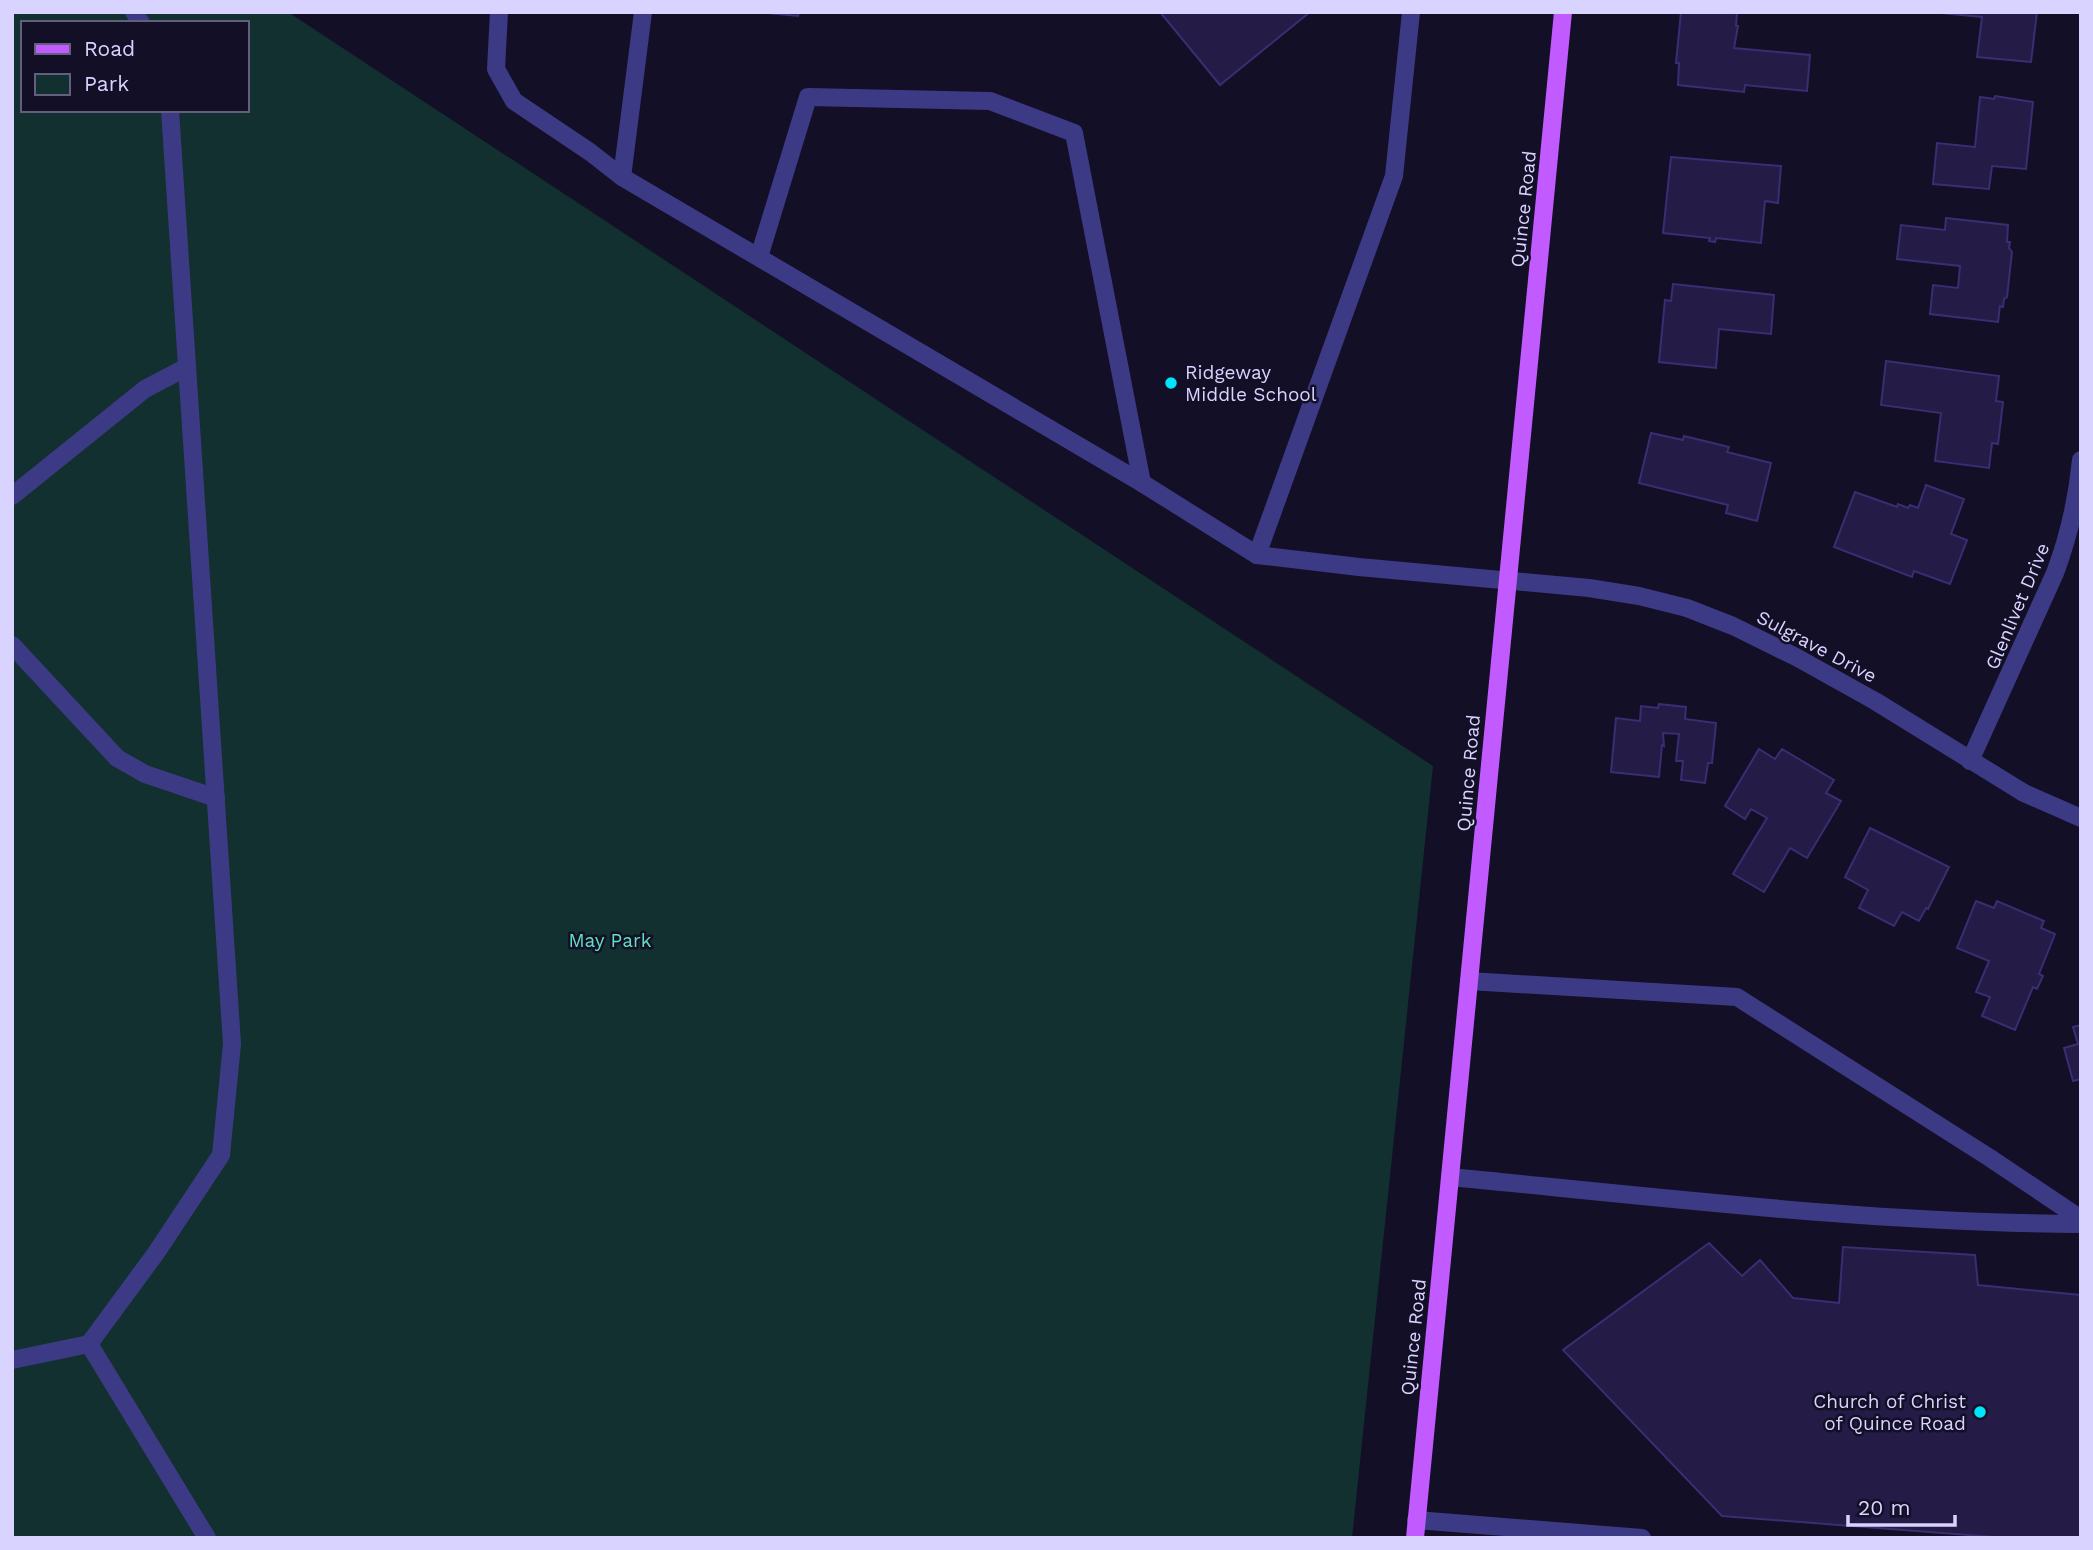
<svg xmlns="http://www.w3.org/2000/svg" width="2093" height="1550" font-family="'Work Sans',sans-serif">
  <style>
    .green { fill: #12302f; fill-rule: evenodd }
    .building { fill: #241b47; stroke: #3b2d73; stroke-width: 2 }
    .lines { fill: none; stroke-linecap: round; stroke-linejoin: round }
    .minor { stroke: #3d3a85; stroke-width: 18 }
    .major { stroke: #c25bff; stroke-width: 18 }
    .poi-dot { fill: #00e5ff; stroke: #130f26; stroke-width: 2.5 }
    .labels { text-anchor: middle; stroke-width: 5; stroke-linejoin: round; paint-order: stroke }
    .street-label { font-size: 19px; fill: #d9d4ff; stroke: #130f26 }
    .poi-label { font-size: 19px; fill: #d9d4ff; stroke: #130f26; text-anchor: start }
    .park-label { font-size: 19px; fill: #5fe0c0; stroke: #130f26 }
  </style>
  <rect width="100%" height="100%" fill="#130f26"/>
  <!-- green -->
  <path class="green" d="M 12,12 L 288,12 L 1433,766 L 1352,1538 L 12,1538 ZM 23,23 L 247,23 L 247,110 L 23,110 Z"/>
  <!-- building -->
  <g class="building">
    <polygon points="757,12 799,12 798,16"/>
    <polygon points="1160,12 1310,12 1220,85"/>
    <polygon points="1681,12 1737,12 1736,26 1738,26 1734,48 1810,55 1807,91 1745,85 1744,92 1678,85 1679,63 1676,63"/>
    <polygon points="1931,12 2037,12 2031,62 1977,57 1982,17"/>
    <polygon points="1995,96 2033,102 2026,169 1992,166 1989,189 1933,184 1937,143 1975,147 1980,97 1994,99"/>
    <polygon points="1671,157 1781,166 1778,203 1765,201 1761,243 1716,238 1715,242 1709,241 1710,238 1663,233"/>
    <polygon points="1946,218 2008,225 2007,242 2010,242 2009,248 2012,252 2007,297 2004,299 2003,307 2000,306 1998,322 1930,314 1933,285 1958,288 1960,266 1897,259 1901,225 1945,230"/>
    <polygon points="1673,284 1774,295 1771,334 1719,329 1716,368 1659,362 1665,300 1671,301"/>
    <polygon points="1886,361 1999,376 1996,401 2003,402 1998,444 1992,443 1989,468 1935,461 1941,413 1881,405"/>
    <polygon points="1651,433 1683,440 1684,436 1729,447 1727,452 1771,463 1757,521 1726,513 1728,505 1639,483"/>
    <polygon points="1926,485 1964,499 1951,534 1967,540 1950,584 1914,571 1912,577 1834,547 1855,492 1897,507 1898,504 1908,508 1910,505 1918,508"/>
    <polygon points="1659,704 1686,707 1685,719 1716,723 1712,763 1708,763 1705,783 1681,780 1683,761 1676,761 1679,734 1663,733 1664,746 1662,745 1659,777 1611,772 1616,718 1640,721 1641,706 1658,708"/>
    <polygon points="1759,749 1775,759 1782,749 1834,780 1826,793 1841,801 1807,858 1790,848 1764,892 1733,874 1767,818 1751,809 1745,819 1725,806"/>
    <polygon points="1870,828 1949,867 1928,909 1926,908 1919,921 1902,912 1894,926 1859,908 1868,890 1845,877"/>
    <polygon points="1976,901 1994,908 1997,901 2044,921 2041,928 2055,934 2039,974 2043,976 2037,989 2033,987 2015,1030 1982,1016 1990,997 1976,992 1989,961 1957,948"/>
    <polygon points="2081,1025 2081,1079 2073,1081 2064,1048 2078,1044 2073,1027"/>
    <polygon points="1709,1243 1742,1276 1760,1260 1793,1298 1839,1303 1843,1247 1975,1255 1978,1285 2081,1295 2081,1538 2007,1538 1722,1516 1563,1350"/>
  </g>
  <g class="lines">
    <!-- minor -->
    <g class="minor">
      <polyline points="134,12 141,23"/>
      <polyline points="499,12 496,69 514,101 590,152 622,177 1142,483 1257,555 1359,567 1589,588 1639,596 1687,608 1733,626 1796,657 1875,701 2024,793 2081,818"/>
      <polyline points="622,177 643,12"/>
      <polyline points="759,257 808,97 990,101 1074,133 1142,483"/>
      <polyline points="12,496 145,389 187,367"/>
      <polyline points="1257,555 1394,176 1411,12"/>
      <polyline points="12,645 117,758 145,774 216,798"/>
      <path d="M 1970,761 L 2055,573 C 2069,536 2077,500 2081,460"/>
      <polyline points="1469,981 1737,997 1990,1158 2081,1219"/>
      <path d="M 1450,1177 C 1660,1197 1870,1223 2081,1224"/>
      <polyline points="89,1344 207,1538"/>
      <polyline points="12,1360 89,1344 156,1253 221,1155 232,1044 170,110"/>
      <polyline points="1416,1520 1642,1538"/>
    </g>
    <!-- major -->
    <polyline class="major" points="1415,1538 1563,12"/>
  </g>
  <!-- markers -->
  <g class="poi-dot">
    <circle cx="1171" cy="383" r="7"/>
    <circle cx="1980" cy="1412" r="7"/>
  </g>
  <g class="labels">
    <!-- street labels -->
    <g class="street-label">
      <text transform="translate(1523 209) rotate(-84)" y="7">Quince Road</text>
      <text transform="translate(2017 606) rotate(-67)" y="7">Glenlivet Drive</text>
      <text transform="translate(1817 646) rotate(28)" y="7">Sulgrave Drive</text>
      <text transform="translate(1468 773) rotate(-85)" y="7">Quince Road</text>
      <text transform="translate(1413 1337) rotate(-84)" y="7">Quince Road</text>
    </g>
    <!-- poi labels -->
    <g class="poi-label">
      <text x="1185" y="379">Ridgeway<tspan x="1185" dy="22">Middle School</tspan></text>
      <text x="1966" y="1408" text-anchor="end">Church of Christ<tspan x="1966" dy="22">of Quince Road</tspan></text>
    </g>
    <!-- park labels -->
    <g class="park-label">
      <text x="610" y="947">May Park</text>
    </g>
  </g>
  <!-- border -->
  <rect width="2093" height="1550" fill="none" stroke="#d9d4ff" stroke-width="28"/>
  <!-- legend -->
  <rect x="21" y="21" width="228" height="91" fill="#130f26" stroke="#625e7d" stroke-width="2"/>
  <rect x="35" y="44" width="35" height="10" fill="#c25bff" stroke="#625e7d" stroke-width="2"/>
  <text x="84" y="56" font-size="21" fill="#d9d4ff">Road</text>
  <rect x="35" y="74" width="35" height="21" fill="#12302f" stroke="#625e7d" stroke-width="2"/>
  <text x="84" y="91" font-size="21" fill="#d9d4ff">Park</text>
  <!-- scale -->
  <path d="M1848 1515v10h107v-10" fill="none" stroke="#d9d4ff" stroke-width="3.5"/>
  <text x="1858" y="1515" font-size="21" fill="#d9d4ff" stroke="#130f26" stroke-width="5" paint-order="stroke">20 m</text>
</svg>
